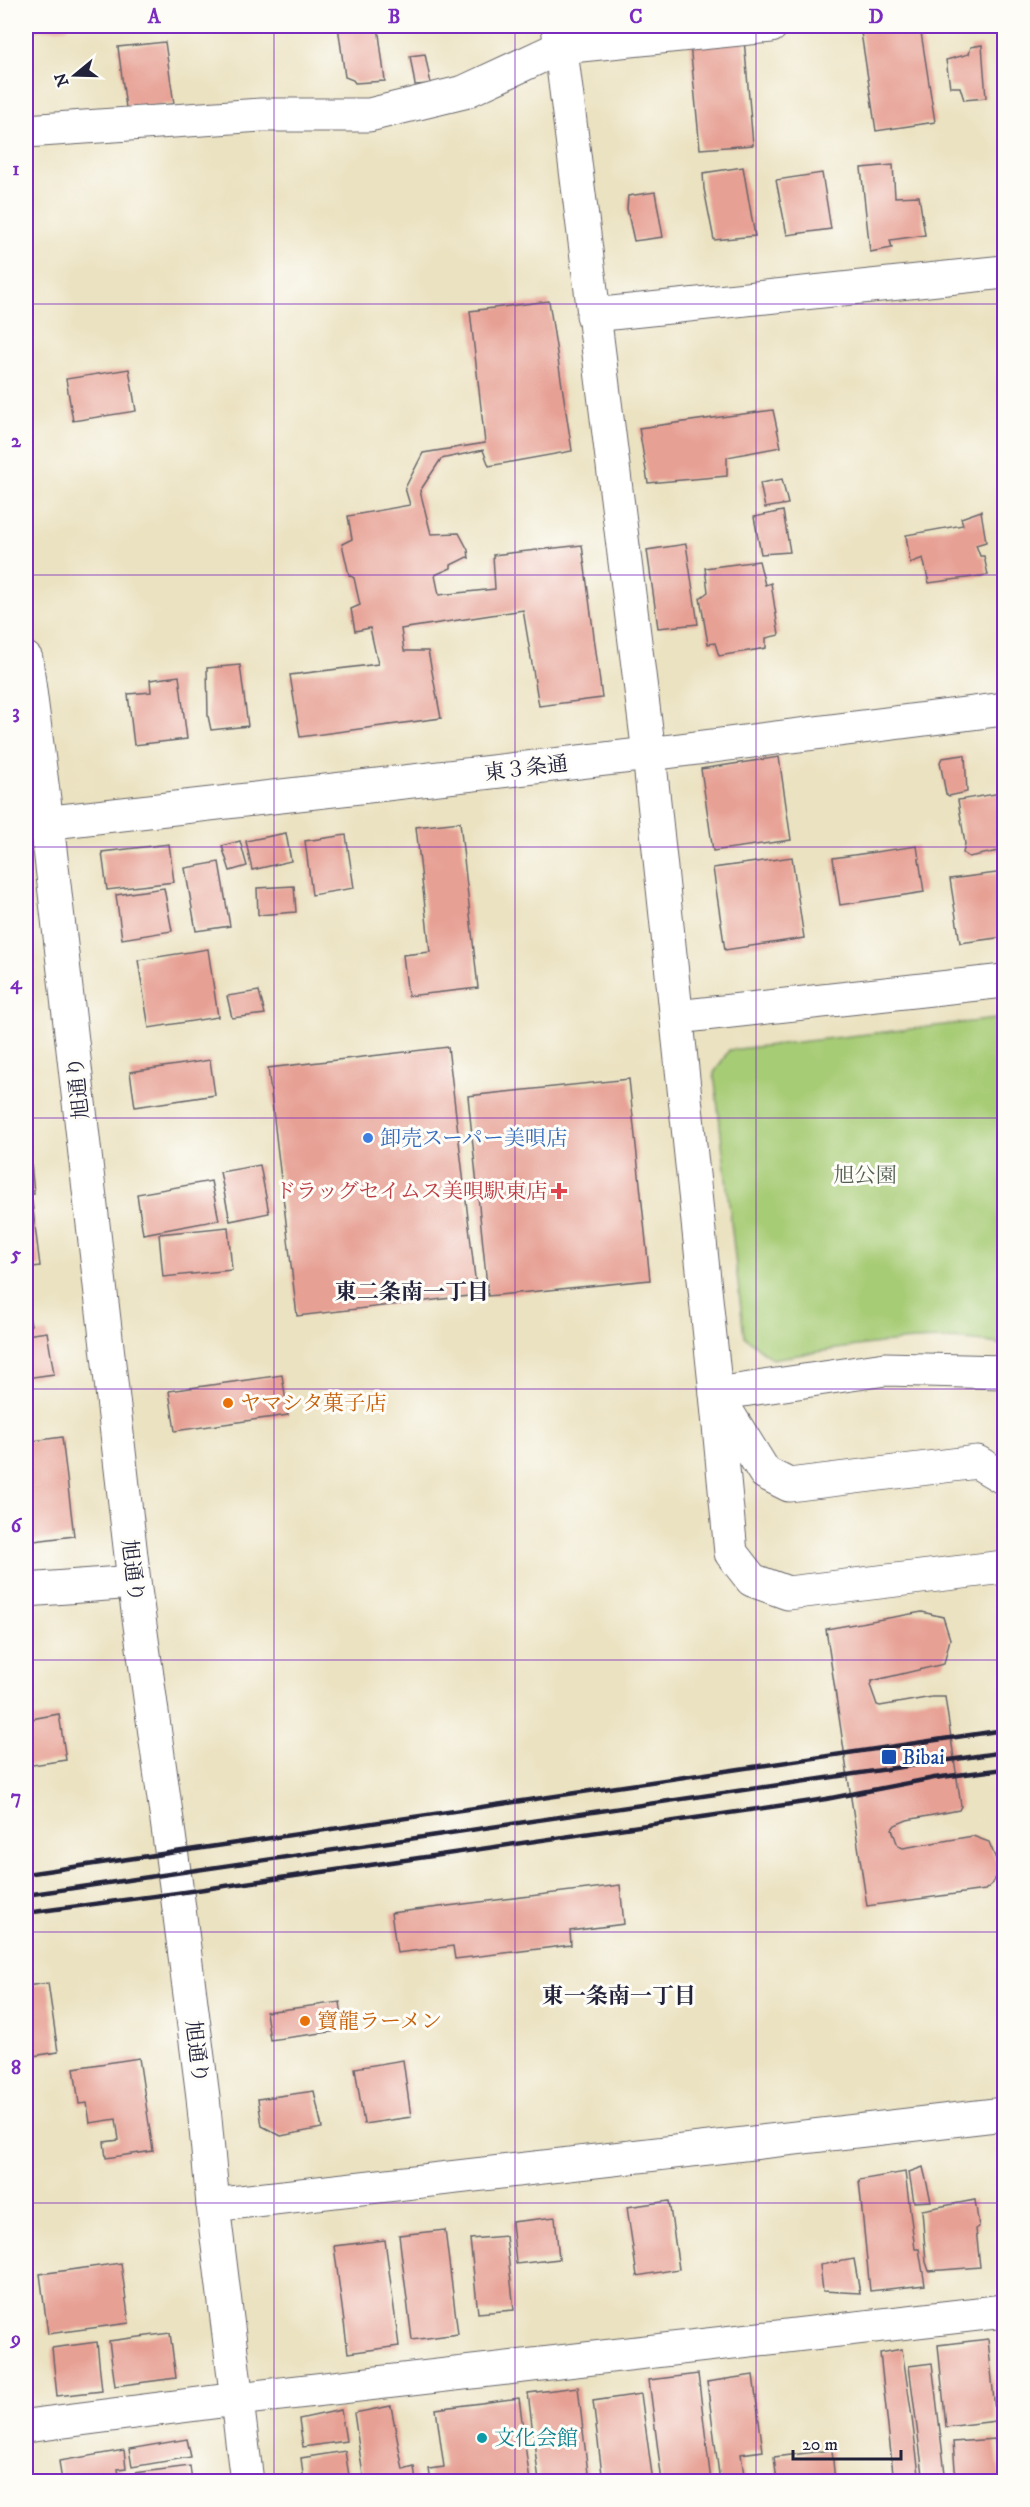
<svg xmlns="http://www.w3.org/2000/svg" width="1030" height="2507" font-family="'IM FELL DW Pica','Noto Serif JP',serif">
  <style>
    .green { fill: #a7cc76; stroke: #647758; stroke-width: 1.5 }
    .building { fill: #e7a094 }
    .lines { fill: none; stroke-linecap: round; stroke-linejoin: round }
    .minor-casing { stroke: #68656a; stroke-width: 35 }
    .minor { stroke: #fff; stroke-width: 33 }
    .rail { stroke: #22223b; stroke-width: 4.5 }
    .grid { fill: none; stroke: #7b2cbf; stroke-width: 1.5; stroke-opacity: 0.55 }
    .shop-dot { fill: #3f7fe0; stroke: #fdfcf7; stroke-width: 2 }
    .health-dot { fill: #e0444e; stroke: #fdfcf7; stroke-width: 2 }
    .food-dot { fill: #e8710a; stroke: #fdfcf7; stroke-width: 2 }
    .transit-dot { fill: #1a4fb4; stroke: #fdfcf7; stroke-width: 2 }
    .culture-dot { fill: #0f9aa8; stroke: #fdfcf7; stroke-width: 2 }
    .labels { text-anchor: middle; stroke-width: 6; stroke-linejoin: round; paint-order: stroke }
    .street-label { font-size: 21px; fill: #22223b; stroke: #fdfcf7 }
    .shop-label { font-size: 21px; fill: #366cbe; stroke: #fdfcf7; text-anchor: start }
    .park-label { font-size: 21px; fill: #515e50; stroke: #fdfcf7 }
    .health-label { font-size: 21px; fill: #be3a42; stroke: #fdfcf7; text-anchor: end }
    .food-label { font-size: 21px; fill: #c56008; stroke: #fdfcf7; text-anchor: start }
    .transit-label { font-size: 21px; fill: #164399; stroke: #fdfcf7; text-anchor: start }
    .culture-label { font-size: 21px; fill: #0d838f; stroke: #fdfcf7; text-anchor: start }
    .neighbourhood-label { font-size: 22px; font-weight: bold; fill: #22223b; stroke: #fdfcf7 }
    .neatline { fill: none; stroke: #7b2cbf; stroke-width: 2 }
    .grid-label { font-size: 20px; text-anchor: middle; font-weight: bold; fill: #7b2cbf }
  </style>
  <rect width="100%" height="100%" fill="#fdfcf7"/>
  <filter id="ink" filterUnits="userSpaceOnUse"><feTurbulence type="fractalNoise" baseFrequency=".0167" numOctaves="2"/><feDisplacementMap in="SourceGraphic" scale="12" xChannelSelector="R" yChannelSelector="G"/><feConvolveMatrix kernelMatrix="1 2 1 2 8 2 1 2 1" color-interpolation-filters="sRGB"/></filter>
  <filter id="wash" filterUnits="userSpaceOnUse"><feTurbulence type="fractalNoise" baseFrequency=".008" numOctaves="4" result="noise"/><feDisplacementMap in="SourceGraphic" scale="24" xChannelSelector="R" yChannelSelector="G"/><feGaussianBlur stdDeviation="1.35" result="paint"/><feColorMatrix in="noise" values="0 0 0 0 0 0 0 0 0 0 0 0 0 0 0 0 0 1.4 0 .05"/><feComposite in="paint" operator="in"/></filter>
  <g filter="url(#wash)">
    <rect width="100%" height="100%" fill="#ebe2c1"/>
    <!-- green -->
    <path class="green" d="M 1004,1018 L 1004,1345 C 927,1330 848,1348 772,1359 L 744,1336 L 714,1073 L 729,1050 Z"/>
    <g id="blocks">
      <!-- building -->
      <g class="building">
        <polygon points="26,26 68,26 68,28 26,31"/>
        <polygon points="338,26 378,26 385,81 355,83 353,80 345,77"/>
        <polygon points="860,26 920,26 935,122 876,131"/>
        <polygon points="744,39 753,145 700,149 690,44"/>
        <polygon points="165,42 174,104 126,108 118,47"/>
        <polygon points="982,45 986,98 964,100 960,87 950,87 946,60 969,54 971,47"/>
        <polygon points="425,54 431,84 415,85 410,56"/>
        <polygon points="893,165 895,197 919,196 925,235 890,240 892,248 870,252 861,168"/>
        <polygon points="743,167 755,236 714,240 704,189 703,173"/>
        <polygon points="822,173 831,229 787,235 776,180"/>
        <polygon points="655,192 663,237 634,241 627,209 628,196"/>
        <polygon points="549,301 572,451 489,466 483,450 441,459 420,491 431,534 459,533 468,550 469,558 467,557 451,565 451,568 435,575 439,595 495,589 493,555 582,545 602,698 539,706 523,610 401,629 404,651 428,651 441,718 300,737 290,675 378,664 370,628 355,631 351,609 360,605 354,578 349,575 342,544 352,539 348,516 410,505 405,488 423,453 485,443 470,311"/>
        <polygon points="129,369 136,411 73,421 66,379"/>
        <polygon points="773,410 781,447 727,457 727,476 648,483 639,428"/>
        <polygon points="782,479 788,504 765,508 760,483"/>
        <polygon points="783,511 790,552 761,554 754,517"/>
        <polygon points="981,511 986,542 976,545 980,556 984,556 988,575 929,583 923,558 910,563 906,535 963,525 961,518"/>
        <polygon points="686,544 698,624 658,628 647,550"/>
        <polygon points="759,561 765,585 771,583 779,635 766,638 766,648 719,656 715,643 708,644 700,598 708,592 705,568"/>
        <polygon points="240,665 248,726 211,730 208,716 207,668"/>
        <polygon points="179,676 187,739 134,745 128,694 151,692 150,680"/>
        <polygon points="963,755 965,756 967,792 949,796 946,794 940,762 942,758"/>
        <polygon points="779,757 791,840 713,851 701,769"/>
        <polygon points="1001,793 1004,813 1004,850 969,857 963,853 965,844 958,800"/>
        <polygon points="460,822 478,988 408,996 403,955 430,952 416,827"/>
        <polygon points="286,833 291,861 252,870 246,841"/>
        <polygon points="346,835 354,888 312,895 305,841"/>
        <polygon points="240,841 247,866 230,871 222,846"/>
        <polygon points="169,844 174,882 107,890 102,852"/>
        <polygon points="917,846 924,892 840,905 833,858"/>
        <polygon points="792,857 804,938 725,950 713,868"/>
        <polygon points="219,862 230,926 196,931 185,868"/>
        <polygon points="1004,872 1004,907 1002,908 1004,937 960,943 950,879"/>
        <polygon points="294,886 296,912 258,915 257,888"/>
        <polygon points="164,888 172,931 122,939 116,895"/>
        <polygon points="208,949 218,1017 149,1028 138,960"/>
        <polygon points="259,991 265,1014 232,1018 227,996"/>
        <polygon points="448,1047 477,1295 297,1316 268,1068"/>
        <polygon points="210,1060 215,1095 135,1107 130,1072"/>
        <polygon points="629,1079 650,1280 488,1296 468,1096"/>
        <polygon points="28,1133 34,1194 26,1195 26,1134"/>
        <polygon points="260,1165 269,1213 230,1221 220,1172"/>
        <polygon points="211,1181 219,1220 143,1234 137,1194"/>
        <polygon points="32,1202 40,1266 26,1268 26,1203"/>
        <polygon points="228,1227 232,1270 163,1277 159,1234"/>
        <polygon points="26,1303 31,1325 26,1326"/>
        <polygon points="47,1332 54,1374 26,1378 26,1335"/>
        <polygon points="282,1375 288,1415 175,1431 169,1391"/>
        <polygon points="62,1437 74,1536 26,1542 26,1442"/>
        <polygon points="922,1612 943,1617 950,1639 944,1664 872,1681 870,1685 877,1705 880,1706 932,1697 945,1697 961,1806 959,1810 907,1820 895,1825 892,1829 898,1846 903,1848 973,1836 989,1842 1000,1869 993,1883 985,1890 867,1906 826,1629"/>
        <polygon points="59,1714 66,1760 26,1766 26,1720"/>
        <polygon points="620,1885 624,1924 570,1931 571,1945 455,1959 453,1946 397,1953 391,1913"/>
        <polygon points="48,1983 58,2052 26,2057 26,1986"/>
        <polygon points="340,2002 344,2030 270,2040 266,2012"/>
        <polygon points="139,2058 153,2151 106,2158 104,2142 119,2140 116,2119 90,2123 87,2103 79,2104 74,2068"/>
        <polygon points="403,2060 411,2117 364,2124 355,2068"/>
        <polygon points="314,2091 322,2128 281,2136 262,2126 258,2099"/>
        <polygon points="923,2167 931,2201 914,2202 909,2172"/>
        <polygon points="905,2172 915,2249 919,2249 925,2285 870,2291 859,2180"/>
        <polygon points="975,2200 979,2227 976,2229 980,2267 929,2271 926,2262 922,2210"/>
        <polygon points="669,2201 679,2269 637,2276 627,2207"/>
        <polygon points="555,2217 559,2259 516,2264 512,2222"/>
        <polygon points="445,2230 458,2334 412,2340 399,2235"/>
        <polygon points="506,2236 514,2310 478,2313 470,2239"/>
        <polygon points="385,2240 399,2346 348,2353 334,2246"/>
        <polygon points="854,2259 860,2293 823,2291 820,2265"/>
        <polygon points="121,2263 129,2323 48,2334 40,2274"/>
        <polygon points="170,2333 176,2378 115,2386 109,2341"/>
        <polygon points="988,2339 996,2421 946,2427 938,2345"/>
        <polygon points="97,2342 102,2391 57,2396 52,2348"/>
        <polygon points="902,2349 911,2410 920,2482 894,2482 880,2353"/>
        <polygon points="932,2363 946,2482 924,2482 909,2366"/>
        <polygon points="698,2374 711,2482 662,2482 649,2380"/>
        <polygon points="753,2375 763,2451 741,2454 745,2482 720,2482 707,2382"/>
        <polygon points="578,2387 589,2482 539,2482 528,2393"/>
        <polygon points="641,2394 653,2482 603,2482 593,2401"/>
        <polygon points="519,2398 530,2482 431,2482 429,2469 444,2467 436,2409"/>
        <polygon points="391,2406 403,2470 414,2467 416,2482 364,2482 354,2413"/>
        <polygon points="341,2410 346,2441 303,2447 299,2419"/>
        <polygon points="187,2439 191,2457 132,2467 129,2449"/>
        <polygon points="995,2439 1000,2478 996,2482 956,2482 953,2442"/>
        <polygon points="124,2450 126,2468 118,2469 120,2482 62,2482 59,2461"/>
        <polygon points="832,2450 835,2482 777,2482 774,2457"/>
        <polygon points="345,2451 350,2482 304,2482 301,2458"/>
        <polygon points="190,2466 192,2482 137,2482 135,2473"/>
      </g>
    </g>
  </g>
  <g filter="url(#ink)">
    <use href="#blocks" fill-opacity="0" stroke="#68656a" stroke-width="1.5"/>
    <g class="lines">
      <!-- minor casing -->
      <g class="minor-casing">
        <g id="minor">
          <polyline points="558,26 649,754 716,1394 885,1369 1004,1372"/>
          <polyline points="26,131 261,115 369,115 464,92 561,47 771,26"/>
          <polyline points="593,315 1004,272"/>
          <polyline points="26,659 47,823 134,1582 177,1893 203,2097 213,2205 247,2482"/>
          <polyline points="26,825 649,754 1004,709"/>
          <polyline points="677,1017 1004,981"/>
          <polyline points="1004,1478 977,1462 789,1485 765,1473 716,1394 731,1553 752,1580 788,1593 1004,1567"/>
          <polyline points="26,1590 134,1582"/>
          <polyline points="213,2205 1004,2114"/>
          <polyline points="26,2426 237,2399 1004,2311"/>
        </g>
      </g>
      <!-- minor -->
      <use href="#minor" class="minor"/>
      <!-- rail -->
      <g class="rail">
        <polyline points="26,1874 1004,1730"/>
        <polyline points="26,1895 1004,1752"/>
        <polyline points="26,1913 177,1893 826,1799 934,1778 1004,1769"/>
      </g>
    </g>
  </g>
  <!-- grid -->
  <path class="grid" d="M 274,26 L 274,2482M 515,26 L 515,2482M 756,26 L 756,2482M 26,304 L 1004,304M 26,575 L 1004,575M 26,847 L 1004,847M 26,1118 L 1004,1118M 26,1389 L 1004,1389M 26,1660 L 1004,1660M 26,1932 L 1004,1932M 26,2203 L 1004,2203"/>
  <!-- markers -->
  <circle class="shop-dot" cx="368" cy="1138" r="6"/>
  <path class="health-dot" d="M556 1182h6v6h6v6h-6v6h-6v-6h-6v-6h6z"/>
  <g class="food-dot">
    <circle cx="228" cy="1403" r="6"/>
    <circle cx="305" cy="2021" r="6"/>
  </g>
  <rect class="transit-dot" x="881" y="1749" width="16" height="16" rx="3"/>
  <circle class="culture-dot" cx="482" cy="2438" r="6"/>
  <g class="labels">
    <!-- street labels -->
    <g class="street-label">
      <text transform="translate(526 768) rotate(-7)" y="7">東３条通</text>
      <text transform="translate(78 1088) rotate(-96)" y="7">旭通り</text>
      <text transform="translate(133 1571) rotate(83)" y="7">旭通り</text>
      <text transform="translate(197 2052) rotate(83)" y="7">旭通り</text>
    </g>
    <!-- shop labels -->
    <g class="shop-label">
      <text x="380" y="1145">卸売スーパー美唄店</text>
    </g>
    <!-- park labels -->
    <g class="park-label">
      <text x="865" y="1182">旭公園</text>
    </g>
    <!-- health labels -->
    <g class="health-label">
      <text x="547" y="1198">ドラッグセイムス美唄駅東店</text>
    </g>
    <!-- food labels -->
    <g class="food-label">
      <text x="240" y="1410">ヤマシタ菓子店</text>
      <text x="317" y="2028">寶龍ラーメン</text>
    </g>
    <!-- transit labels -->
    <g class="transit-label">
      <text x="902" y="1764">Bibai</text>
    </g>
    <!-- culture labels -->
    <g class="culture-label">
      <text x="494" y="2445">文化会館</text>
    </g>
    <!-- neighbourhood labels -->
    <g class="neighbourhood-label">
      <text x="412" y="1299">東二条南一丁目</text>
      <text x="619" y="2003">東一条南一丁目</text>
    </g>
  </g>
  <!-- margin -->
  <rect width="1030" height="2507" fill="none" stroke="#fdfcf7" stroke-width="66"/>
  <!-- north arrow -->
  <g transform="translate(75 75) rotate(251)" stroke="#fdfcf7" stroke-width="4.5" paint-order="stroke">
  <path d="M0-4.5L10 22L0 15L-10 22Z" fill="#22223b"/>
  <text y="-9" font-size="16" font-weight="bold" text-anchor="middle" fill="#22223b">N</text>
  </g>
  <!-- scale -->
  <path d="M793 2450v9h108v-9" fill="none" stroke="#22223b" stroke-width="3"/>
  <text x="802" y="2450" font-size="18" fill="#22223b" stroke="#fdfcf7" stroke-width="4.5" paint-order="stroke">20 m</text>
  <rect x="33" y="33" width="964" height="2441" class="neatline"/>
  <g class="grid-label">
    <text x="154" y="23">A</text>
    <text x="394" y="23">B</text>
    <text x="636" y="23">C</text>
    <text x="876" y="23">D</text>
    <text x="16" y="175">1</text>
    <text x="16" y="447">2</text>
    <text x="16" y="718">3</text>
    <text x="16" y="989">4</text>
    <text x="16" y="1260">5</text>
    <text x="16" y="1532">6</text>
    <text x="16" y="1803">7</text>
    <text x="16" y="2074">8</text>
    <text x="16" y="2345">9</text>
  </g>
</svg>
